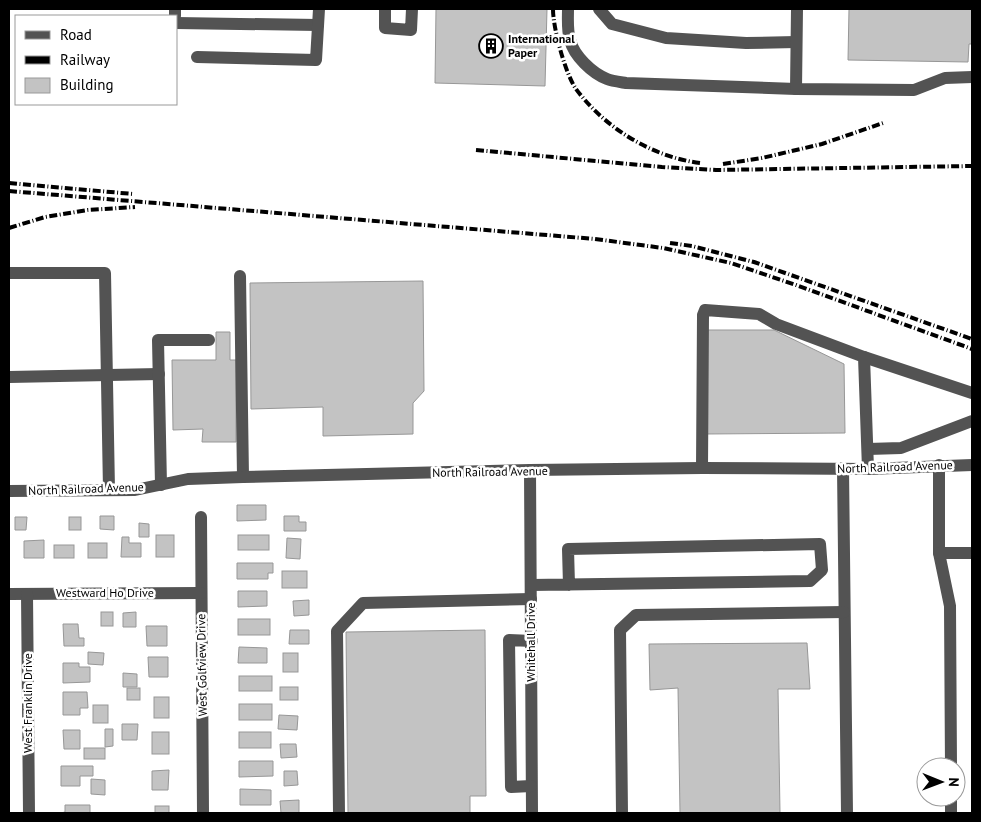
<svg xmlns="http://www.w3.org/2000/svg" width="981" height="822" font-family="'PT Sans',sans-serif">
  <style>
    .building { fill: #c3c3c3; stroke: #979797 }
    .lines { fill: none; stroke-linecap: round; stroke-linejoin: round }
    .minor { stroke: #535353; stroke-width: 12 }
    .rail { stroke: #000; stroke-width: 4; stroke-dasharray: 8 2.5 1 2.5; stroke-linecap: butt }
    .labels { text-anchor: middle; stroke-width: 5; stroke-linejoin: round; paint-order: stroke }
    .poi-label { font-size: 12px; font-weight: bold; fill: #000; stroke: #fff; text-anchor: start }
    .street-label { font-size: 12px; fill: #000; stroke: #fff }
  </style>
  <rect width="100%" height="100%" fill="#fff"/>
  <!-- building -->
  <g class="building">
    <polygon points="436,9 547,9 545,86 435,83"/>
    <polygon points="849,9 972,9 972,44 969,44 968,62 848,60"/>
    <polygon points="423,281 424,391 413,403 413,434 323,436 323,407 251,409 250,283"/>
    <polygon points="704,330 774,330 844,364 845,433 705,434"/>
    <polygon points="216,332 230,332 230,360 236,360 236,442 202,442 203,429 173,430 172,360 216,360"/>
    <polygon points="237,505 266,505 266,520 237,521"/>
    <polygon points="100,516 114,516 114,530 100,529"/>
    <polygon points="284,516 299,516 299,522 306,522 306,531 284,531"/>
    <polygon points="15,517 27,517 26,530 15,530"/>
    <rect x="69" y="517" width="12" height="13"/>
    <polygon points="139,523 149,524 149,537 139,537"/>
    <rect x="156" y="535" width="18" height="22"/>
    <rect x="238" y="535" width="31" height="15"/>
    <polygon points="122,537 129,537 129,543 141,543 141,557 121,557"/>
    <polygon points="287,538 301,539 300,559 286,558"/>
    <polygon points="44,540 44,558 24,558 24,541"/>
    <rect x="88" y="543" width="19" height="15"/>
    <rect x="54" y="545" width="20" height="13"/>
    <polygon points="237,563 273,563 273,573 268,573 268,579 237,579"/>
    <rect x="282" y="571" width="25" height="17"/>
    <polygon points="238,591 267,591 267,606 238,607"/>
    <polygon points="309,600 309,615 294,616 293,601"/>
    <rect x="101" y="612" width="12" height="14"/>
    <polygon points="136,612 136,627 123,627 123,613"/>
    <rect x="238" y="619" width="32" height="16"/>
    <polygon points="63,624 78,624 79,638 84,638 84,646 64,646"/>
    <polygon points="146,626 167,626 167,646 147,646"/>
    <polygon points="290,630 309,630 309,644 289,644"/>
    <polygon points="485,630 486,796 470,796 470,813 348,813 346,632"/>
    <polygon points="807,643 810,689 778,689 780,813 680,813 678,688 650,690 649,644"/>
    <polygon points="239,647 267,648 267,663 238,663"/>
    <polygon points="88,652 104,653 103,665 88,664"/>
    <rect x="283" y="653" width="15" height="19"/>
    <polygon points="148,657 168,657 168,677 149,677"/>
    <polygon points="63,663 79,663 79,667 90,667 90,682 63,683"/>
    <polygon points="123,673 137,674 137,687 123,687"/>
    <rect x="239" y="676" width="33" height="15"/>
    <rect x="280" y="687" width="18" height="13"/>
    <rect x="127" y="688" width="13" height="12"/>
    <polygon points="63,692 87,692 88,708 80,708 80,715 63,715"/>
    <rect x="154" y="697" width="15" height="21"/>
    <rect x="239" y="704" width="33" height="16"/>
    <rect x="93" y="705" width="15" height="18"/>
    <polygon points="279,715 298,716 297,730 278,729"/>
    <polygon points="122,724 138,724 137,740 122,740"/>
    <polygon points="105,729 113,729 113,746 105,747"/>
    <polygon points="63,730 80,730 80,749 64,749"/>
    <rect x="152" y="732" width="17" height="22"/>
    <rect x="239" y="732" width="32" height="16"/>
    <polygon points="280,744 296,744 297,757 281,758"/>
    <rect x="84" y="748" width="21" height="11"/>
    <polygon points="239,761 273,761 273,776 239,777"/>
    <polygon points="61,766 93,766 93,776 80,776 80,786 61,786"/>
    <polygon points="169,770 168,790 152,790 152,771"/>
    <polygon points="284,771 297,771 298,785 284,786"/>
    <polygon points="91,779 105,780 105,795 91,794"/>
    <polygon points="240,789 271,790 271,805 240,805"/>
    <polygon points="299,800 299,813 281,813 280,801"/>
    <polygon points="65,805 90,805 90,813 61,813 65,812"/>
    <rect x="155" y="806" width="14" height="7"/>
  </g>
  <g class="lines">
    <!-- minor -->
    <g class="minor">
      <polyline points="385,9 385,28 411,30 412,9"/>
      <path d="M 568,9 C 568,19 567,30 570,40 C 574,56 592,73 607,79 C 612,81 620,82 626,83 L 796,89 L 914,90 L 945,78 L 972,77"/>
      <polyline points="599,9 612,24 666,38 746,43 796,42"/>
      <polyline points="175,16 175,9"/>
      <polyline points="176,23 318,25"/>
      <polyline points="197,57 316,60 319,9"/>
      <polyline points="796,89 797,9"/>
      <polyline points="9,273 105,273 109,490"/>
      <polyline points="240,276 243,477"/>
      <polyline points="864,357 972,393"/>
      <polyline points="9,377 159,374"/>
      <polyline points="868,449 901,448 972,421"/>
      <polyline points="939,465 939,553 950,606 951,767"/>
      <polyline points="702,468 703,315 705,310 759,314 776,324 864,357 868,469"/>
      <polyline points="843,468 847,813"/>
      <polyline points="530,470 532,813"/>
      <polyline points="161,485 158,340 209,340"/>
      <polyline points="9,491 135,490 188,479 243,477 530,470 702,468 868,469 972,465"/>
      <polyline points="201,517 203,813"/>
      <polyline points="939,553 972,553"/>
      <polyline points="531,585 810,581 822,570 820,544 568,549 569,585"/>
      <polyline points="9,594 201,593"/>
      <polyline points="27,594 29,813"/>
      <polyline points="531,786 511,787 509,640 532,641"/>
      <polyline points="951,797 951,813"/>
      <polyline points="339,813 337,631 363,603 531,599"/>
      <polyline points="622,813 620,630 636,615 844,612"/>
    </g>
    <!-- rail -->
    <g class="rail">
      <path d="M 553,9 C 553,28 565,73 576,89 C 605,128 652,157 700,163"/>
      <polyline points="476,150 662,167 716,170 972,166"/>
      <polyline points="723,164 762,158 822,144 883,123"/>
      <polyline points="9,183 133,194"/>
      <polyline points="9,191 595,239 663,248 731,263 796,285 972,349"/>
      <polyline points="9,228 45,217 88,210 135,207"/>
      <polyline points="670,243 692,246 754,262 972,339"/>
    </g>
  </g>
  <!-- icons -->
  <defs>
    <g id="building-ring" transform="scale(1.25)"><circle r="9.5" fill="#fff" stroke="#000" stroke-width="1.5"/><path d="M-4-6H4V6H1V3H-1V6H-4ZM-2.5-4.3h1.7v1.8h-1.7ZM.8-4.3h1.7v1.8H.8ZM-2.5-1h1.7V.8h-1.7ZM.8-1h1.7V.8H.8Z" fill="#000"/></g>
  </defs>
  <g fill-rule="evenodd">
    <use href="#building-ring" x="491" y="46"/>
  </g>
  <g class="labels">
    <!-- poi labels -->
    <g class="poi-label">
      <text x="508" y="43">International<tspan x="508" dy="14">Paper</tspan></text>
    </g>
    <!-- street labels -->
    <g class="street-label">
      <text transform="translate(895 467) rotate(-2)" y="4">North Railroad Avenue</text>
      <text transform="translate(490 472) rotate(-1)" y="4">North Railroad Avenue</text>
      <text transform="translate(86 489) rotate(-2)" y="4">North Railroad Avenue</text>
      <text x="105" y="597">Westward Ho Drive</text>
      <text transform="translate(531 642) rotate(-90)" y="4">Whitehall Drive</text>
      <text transform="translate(202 665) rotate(-91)" y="4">West Golfview Drive</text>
      <text transform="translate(28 703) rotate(-90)" y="4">West Franklin Drive</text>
    </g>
  </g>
  <!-- border -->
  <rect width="981" height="822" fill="none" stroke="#000000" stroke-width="20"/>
  <!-- legend -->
  <rect x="15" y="15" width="162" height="90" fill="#ffffff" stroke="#999999"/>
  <rect x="25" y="31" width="25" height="8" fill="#535353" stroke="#999999"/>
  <text x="60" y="40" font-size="15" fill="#000000">Road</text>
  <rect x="25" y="56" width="25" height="8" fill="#000000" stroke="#999999"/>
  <text x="60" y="65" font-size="15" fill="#000000">Railway</text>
  <rect x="25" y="78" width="25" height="15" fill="#c3c3c3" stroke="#999999"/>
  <text x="60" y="90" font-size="15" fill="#000000">Building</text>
  <!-- north arrow -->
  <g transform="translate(941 782) rotate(91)"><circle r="24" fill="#ffffff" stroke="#999999"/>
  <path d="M0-4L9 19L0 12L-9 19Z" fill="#000000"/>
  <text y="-8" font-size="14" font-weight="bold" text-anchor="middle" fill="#000000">N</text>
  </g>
</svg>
